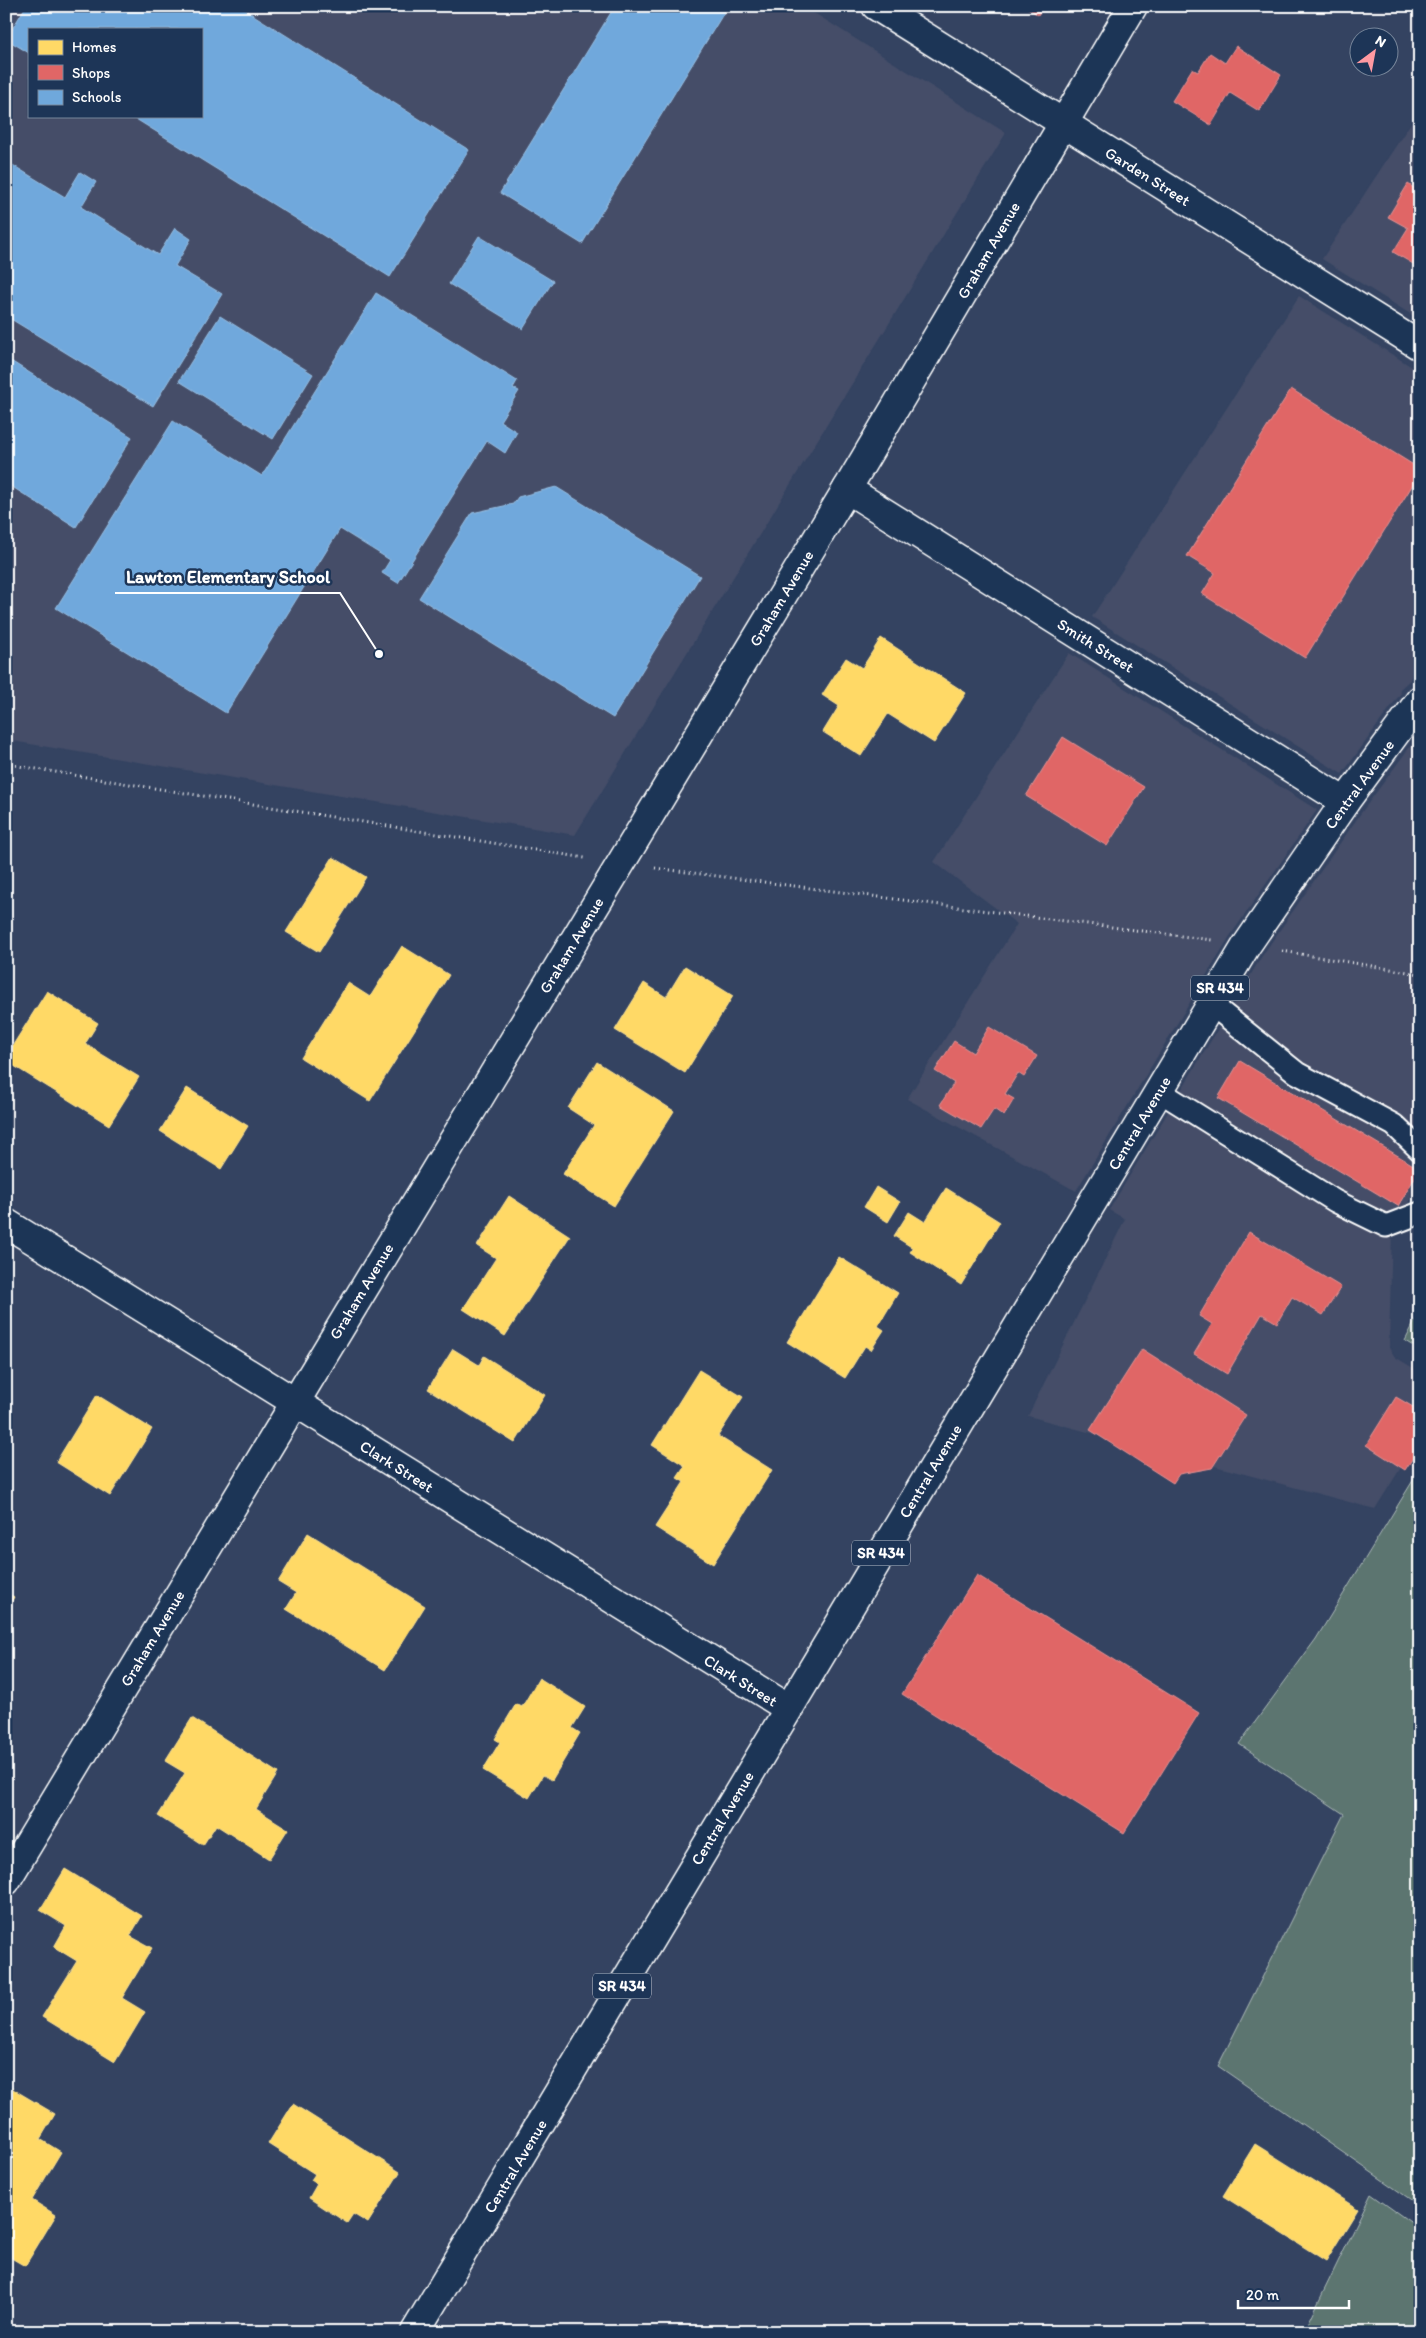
<svg xmlns="http://www.w3.org/2000/svg" width="1426" height="2338" font-family="Itim,sans-serif">
  <style>
    .built { fill: #444d68; fill-rule: evenodd }
    .green { fill: #5b7470; stroke: #adbab8 }
    .homes { fill: #ffd966; stroke: #ffe494 }
    .shops { fill: #e06666; stroke: #e99494 }
    .schools { fill: #6fa8dc; stroke: #9ac2e6 }
    .lines { fill: none; stroke-linecap: round; stroke-linejoin: round }
    .service-casing { stroke: #fff; stroke-width: 25 }
    .minor-casing { stroke: #fff; stroke-width: 31 }
    .primary-casing { stroke: #fff; stroke-width: 31 }
    .path { stroke: #fff; stroke-width: 3; stroke-dasharray: 1 4; stroke-linecap: butt }
    .service { stroke: #1d3557; stroke-width: 21 }
    .minor { stroke: #1d3557; stroke-width: 28 }
    .primary { stroke: #1d3557; stroke-width: 28 }
    .labels { text-anchor: middle; stroke-width: 5; stroke-linejoin: round; paint-order: stroke }
    .shield { fill: #1d3557; stroke: #bbc2cd; stroke-width: 1 }
    .shield-label { font-size: 15px; font-weight: bold; fill: #fff }
    .street-label { font-size: 16px; fill: #fff; stroke: #1d3557 }
    .leader { fill: none; stroke: #fff; stroke-width: 2 }
    .callout-dot { fill: #fff; stroke: #1d3557; stroke-width: 2 }
    .callout-label { font-size: 18px; text-anchor: middle; font-weight: bold; fill: #fff; stroke: #1d3557; stroke-width: 5; stroke-linejoin: round; paint-order: stroke }
  </style>
  <rect width="100%" height="100%" fill="#344361"/>
  <filter id="ink" filterUnits="userSpaceOnUse"><feTurbulence type="fractalNoise" baseFrequency=".02" numOctaves="2"/><feDisplacementMap in="SourceGraphic" scale="10" xChannelSelector="R" yChannelSelector="G"/><feConvolveMatrix kernelMatrix="1 2 1 2 8 2 1 2 1" color-interpolation-filters="sRGB"/></filter>
  <g filter="url(#ink)">
    <!-- built -->
    <g class="built">
      <path d="M 6,6 L 803,6 L 1006,133 L 575,835 L 6,740 ZM 29,29 L 201,29 L 201,116 L 29,116 Z"/>
      <polygon points="1420,109 1420,320 1322,259"/>
      <polygon points="1299,296 1420,372 1420,657 1410,680 1399,690 1401,693 1342,774 1092,617"/>
      <polygon points="1069,653 1317,810 1230,936 1076,1191 907,1099 1017,924 934,862"/>
      <polygon points="1420,733 1420,1183 1392,1230 1389,1348 1395,1357 1420,1372 1420,1437 1375,1509 1028,1416 1125,1219 1109,1210 1262,956 1361,813"/>
    </g>
    <!-- green -->
    <g class="green">
      <polygon points="1420,1311 1420,1350 1405,1341"/>
      <polygon points="1420,1469 1420,2206 1218,2066 1344,1814 1239,1744 1316,1639"/>
      <polygon points="1371,2194 1420,2229 1420,2332 1304,2332"/>
    </g>
    <!-- homes -->
    <g class="homes">
      <polygon points="881,638 966,693 934,743 888,714 861,756 823,732 839,706 822,695 846,658 862,668"/>
      <polygon points="333,857 366,877 319,952 286,932"/>
      <polygon points="402,946 449,975 370,1101 301,1058 348,983 370,997"/>
      <polygon points="685,966 733,996 685,1073 615,1030 644,983 666,997"/>
      <polygon points="47,991 98,1023 85,1044 139,1077 109,1125 6,1061 6,1056"/>
      <polygon points="597,1062 674,1111 614,1206 563,1174 594,1125 568,1108"/>
      <polygon points="187,1088 248,1126 221,1169 160,1131"/>
      <polygon points="876,1187 900,1202 888,1222 864,1207"/>
      <polygon points="946,1188 1000,1222 961,1285 910,1252 913,1248 894,1236 909,1212 925,1222"/>
      <polygon points="509,1196 570,1236 505,1336 463,1309 496,1258 477,1246"/>
      <polygon points="839,1257 898,1293 878,1326 884,1330 871,1350 865,1346 845,1378 787,1342"/>
      <polygon points="453,1349 479,1365 484,1356 545,1395 515,1443 428,1389"/>
      <polygon points="699,1370 743,1397 718,1436 772,1470 713,1564 655,1527 684,1482 677,1478 685,1466 652,1445"/>
      <polygon points="97,1395 152,1429 110,1496 56,1462"/>
      <polygon points="308,1533 425,1606 385,1670 286,1609 296,1593 278,1582"/>
      <polygon points="6,1592 14,1597 6,1610"/>
      <polygon points="539,1678 585,1707 572,1728 580,1733 552,1780 543,1775 529,1798 483,1770 500,1742 495,1739 516,1704 522,1707"/>
      <polygon points="192,1718 278,1773 256,1809 288,1829 269,1859 216,1825 203,1845 158,1816 185,1773 165,1761"/>
      <polygon points="65,1869 142,1916 130,1936 152,1948 122,1998 145,2012 115,2062 42,2017 77,1961 54,1947 66,1926 40,1910"/>
      <polygon points="6,2085 55,2114 40,2139 61,2152 32,2200 56,2215 25,2266 6,2255"/>
      <polygon points="293,2104 400,2172 368,2223 353,2214 347,2223 309,2198 317,2184 311,2180 315,2174 268,2144"/>
      <polygon points="1255,2144 1358,2209 1326,2261 1223,2196"/>
    </g>
    <!-- shops -->
    <g class="shops">
      <polygon points="1025,6 1043,6 1038,15"/>
      <polygon points="1236,46 1281,75 1259,111 1230,93 1211,125 1172,101 1192,69 1198,72 1210,53 1225,63"/>
      <polygon points="1408,184 1420,192 1420,268 1393,252 1408,228 1388,217"/>
      <polygon points="1291,389 1420,469 1420,473 1305,658 1202,594 1215,573 1187,556"/>
      <polygon points="1063,737 1144,787 1107,846 1026,796"/>
      <polygon points="989,1027 1037,1056 1024,1077 1018,1073 1005,1094 1014,1099 1004,1116 994,1109 981,1129 940,1105 954,1083 935,1071 954,1041 973,1053"/>
      <polygon points="1240,1061 1420,1169 1398,1206 1218,1098"/>
      <polygon points="1249,1232 1341,1287 1323,1315 1292,1297 1277,1323 1262,1314 1227,1374 1194,1354 1212,1324 1199,1316"/>
      <polygon points="1142,1349 1246,1415 1212,1468 1179,1474 1173,1483 1090,1430"/>
      <polygon points="1396,1397 1420,1411 1420,1447 1405,1470 1366,1445"/>
      <polygon points="977,1575 1199,1713 1124,1833 902,1694"/>
    </g>
    <!-- schools -->
    <g class="schools">
      <polygon points="26,6 239,6 469,150 390,277 131,116 201,116 201,29 29,29 29,53 6,39"/>
      <polygon points="615,6 728,6 582,244 500,193"/>
      <polygon points="6,161 65,197 80,172 96,182 81,207 158,255 175,228 191,239 175,266 222,294 153,406 6,316"/>
      <polygon points="479,236 553,281 523,329 449,284"/>
      <polygon points="376,293 517,381 513,388 519,391 500,421 517,432 505,453 487,441 398,583 382,573 390,560 340,529 226,713 56,608 173,421 262,476"/>
      <polygon points="220,316 313,374 273,439 179,381"/>
      <polygon points="6,358 132,437 76,527 6,483"/>
      <polygon points="556,487 700,576 613,718 419,598 472,513 513,504 518,497"/>
    </g>
    <g class="lines">
      <!-- service casing -->
      <g class="service-casing">
        <g id="service">
          <polyline points="1211,1004 1297,1073 1394,1125 1420,1150"/>
          <polyline points="1159,1091 1335,1201 1386,1226 1420,1213"/>
        </g>
      </g>
      <!-- minor casing -->
      <g class="minor-casing">
        <g id="minor">
          <polyline points="876,6 1420,346"/>
          <polyline points="847,489 1345,802"/>
          <polyline points="6,1223 788,1708"/>
          <polyline points="6,1881 847,489 1133,6"/>
        </g>
      </g>
      <!-- primary casing -->
      <g class="primary-casing">
        <polyline id="primary" points="415,2332 1246,946 1345,802 1420,700"/>
      </g>
      <!-- path -->
      <g class="path">
        <polyline points="6,764 585,858"/>
        <polyline points="655,868 1212,940"/>
        <polyline points="1282,951 1420,974"/>
      </g>
      <!-- service -->
      <use href="#service" class="service"/>
      <!-- minor -->
      <use href="#minor" class="minor"/>
      <!-- primary -->
      <use href="#primary" class="primary"/>
    </g>
  </g>
  <g class="labels">
    <!-- shield labels -->
    <g class="shield">
      <rect x="1191" y="975.5" width="58" height="25" rx="4"/>
      <rect x="852" y="1540.5" width="58" height="25" rx="4"/>
      <rect x="593" y="1973.5" width="58" height="25" rx="4"/>
    </g>
    <g class="shield-label">
      <text x="1220" y="993">SR 434</text>
      <text x="881" y="1558">SR 434</text>
      <text x="622" y="1991">SR 434</text>
    </g>
    <!-- street labels -->
    <g class="street-label">
      <text transform="translate(1148 176) rotate(32)" y="6">Garden Street</text>
      <text transform="translate(988 250) rotate(-60)" y="6">Graham Avenue</text>
      <text transform="translate(781 598) rotate(-59)" y="6">Graham Avenue</text>
      <text transform="translate(1096 645) rotate(32)" y="6">Smith Street</text>
      <text transform="translate(1359 784) rotate(-54)" y="6">Central Avenue</text>
      <text transform="translate(571 945) rotate(-59)" y="6">Graham Avenue</text>
      <text transform="translate(1139 1123) rotate(-59)" y="6">Central Avenue</text>
      <text transform="translate(361 1291) rotate(-59)" y="6">Graham Avenue</text>
      <text transform="translate(397 1466) rotate(32)" y="6">Clark Street</text>
      <text transform="translate(930 1471) rotate(-59)" y="6">Central Avenue</text>
      <text transform="translate(152 1638) rotate(-59)" y="6">Graham Avenue</text>
      <text transform="translate(741 1680) rotate(32)" y="6">Clark Street</text>
      <text transform="translate(722 1818) rotate(-59)" y="6">Central Avenue</text>
      <text transform="translate(515 2166) rotate(-59)" y="6">Central Avenue</text>
    </g>
  </g>
  <!-- callouts -->
  <path class="leader" d="M379 654L340 593H115"/>
  <circle class="callout-dot" cx="379" cy="654" r="5"/>
  <g class="callout-label">
    <text x="228" y="583">Lawton Elementary School</text>
  </g>
  <!-- margin -->
  <rect width="1426" height="2338" fill="none" stroke="#1d3557" stroke-width="25"/>
  <rect x="12" y="12" width="1401" height="2313" fill="none" stroke="#fff" stroke-width="2" filter="url(#ink)"/>
  <!-- legend -->
  <rect x="28" y="28" width="175" height="90" fill="#1d3557" stroke="#77869a"/>
  <rect x="38" y="40" width="25" height="15" fill="#ffd966" stroke="#77869a"/>
  <text x="72" y="52" font-size="15" fill="#ffffff">Homes</text>
  <rect x="38" y="65" width="25" height="15" fill="#e06666" stroke="#77869a"/>
  <text x="72" y="78" font-size="15" fill="#ffffff">Shops</text>
  <rect x="38" y="90" width="25" height="15" fill="#6fa8dc" stroke="#77869a"/>
  <text x="72" y="102" font-size="15" fill="#ffffff">Schools</text>
  <!-- north arrow -->
  <g transform="translate(1374 52) rotate(32)"><circle r="24" fill="#1d3557" stroke="#77869a"/>
  <path d="M0-4L9 19L0 12L-9 19Z" fill="#ff9aa2"/>
  <text y="-8" font-size="14" font-weight="bold" text-anchor="middle" fill="#ffffff">N</text>
  </g>
  <!-- scale -->
  <path d="M1238 2300v8h111v-8" fill="none" stroke="#ffffff" stroke-width="2.5"/>
  <text x="1246" y="2300" font-size="15" fill="#ffffff" stroke="#1d3557" stroke-width="4" paint-order="stroke">20 m</text>
</svg>
